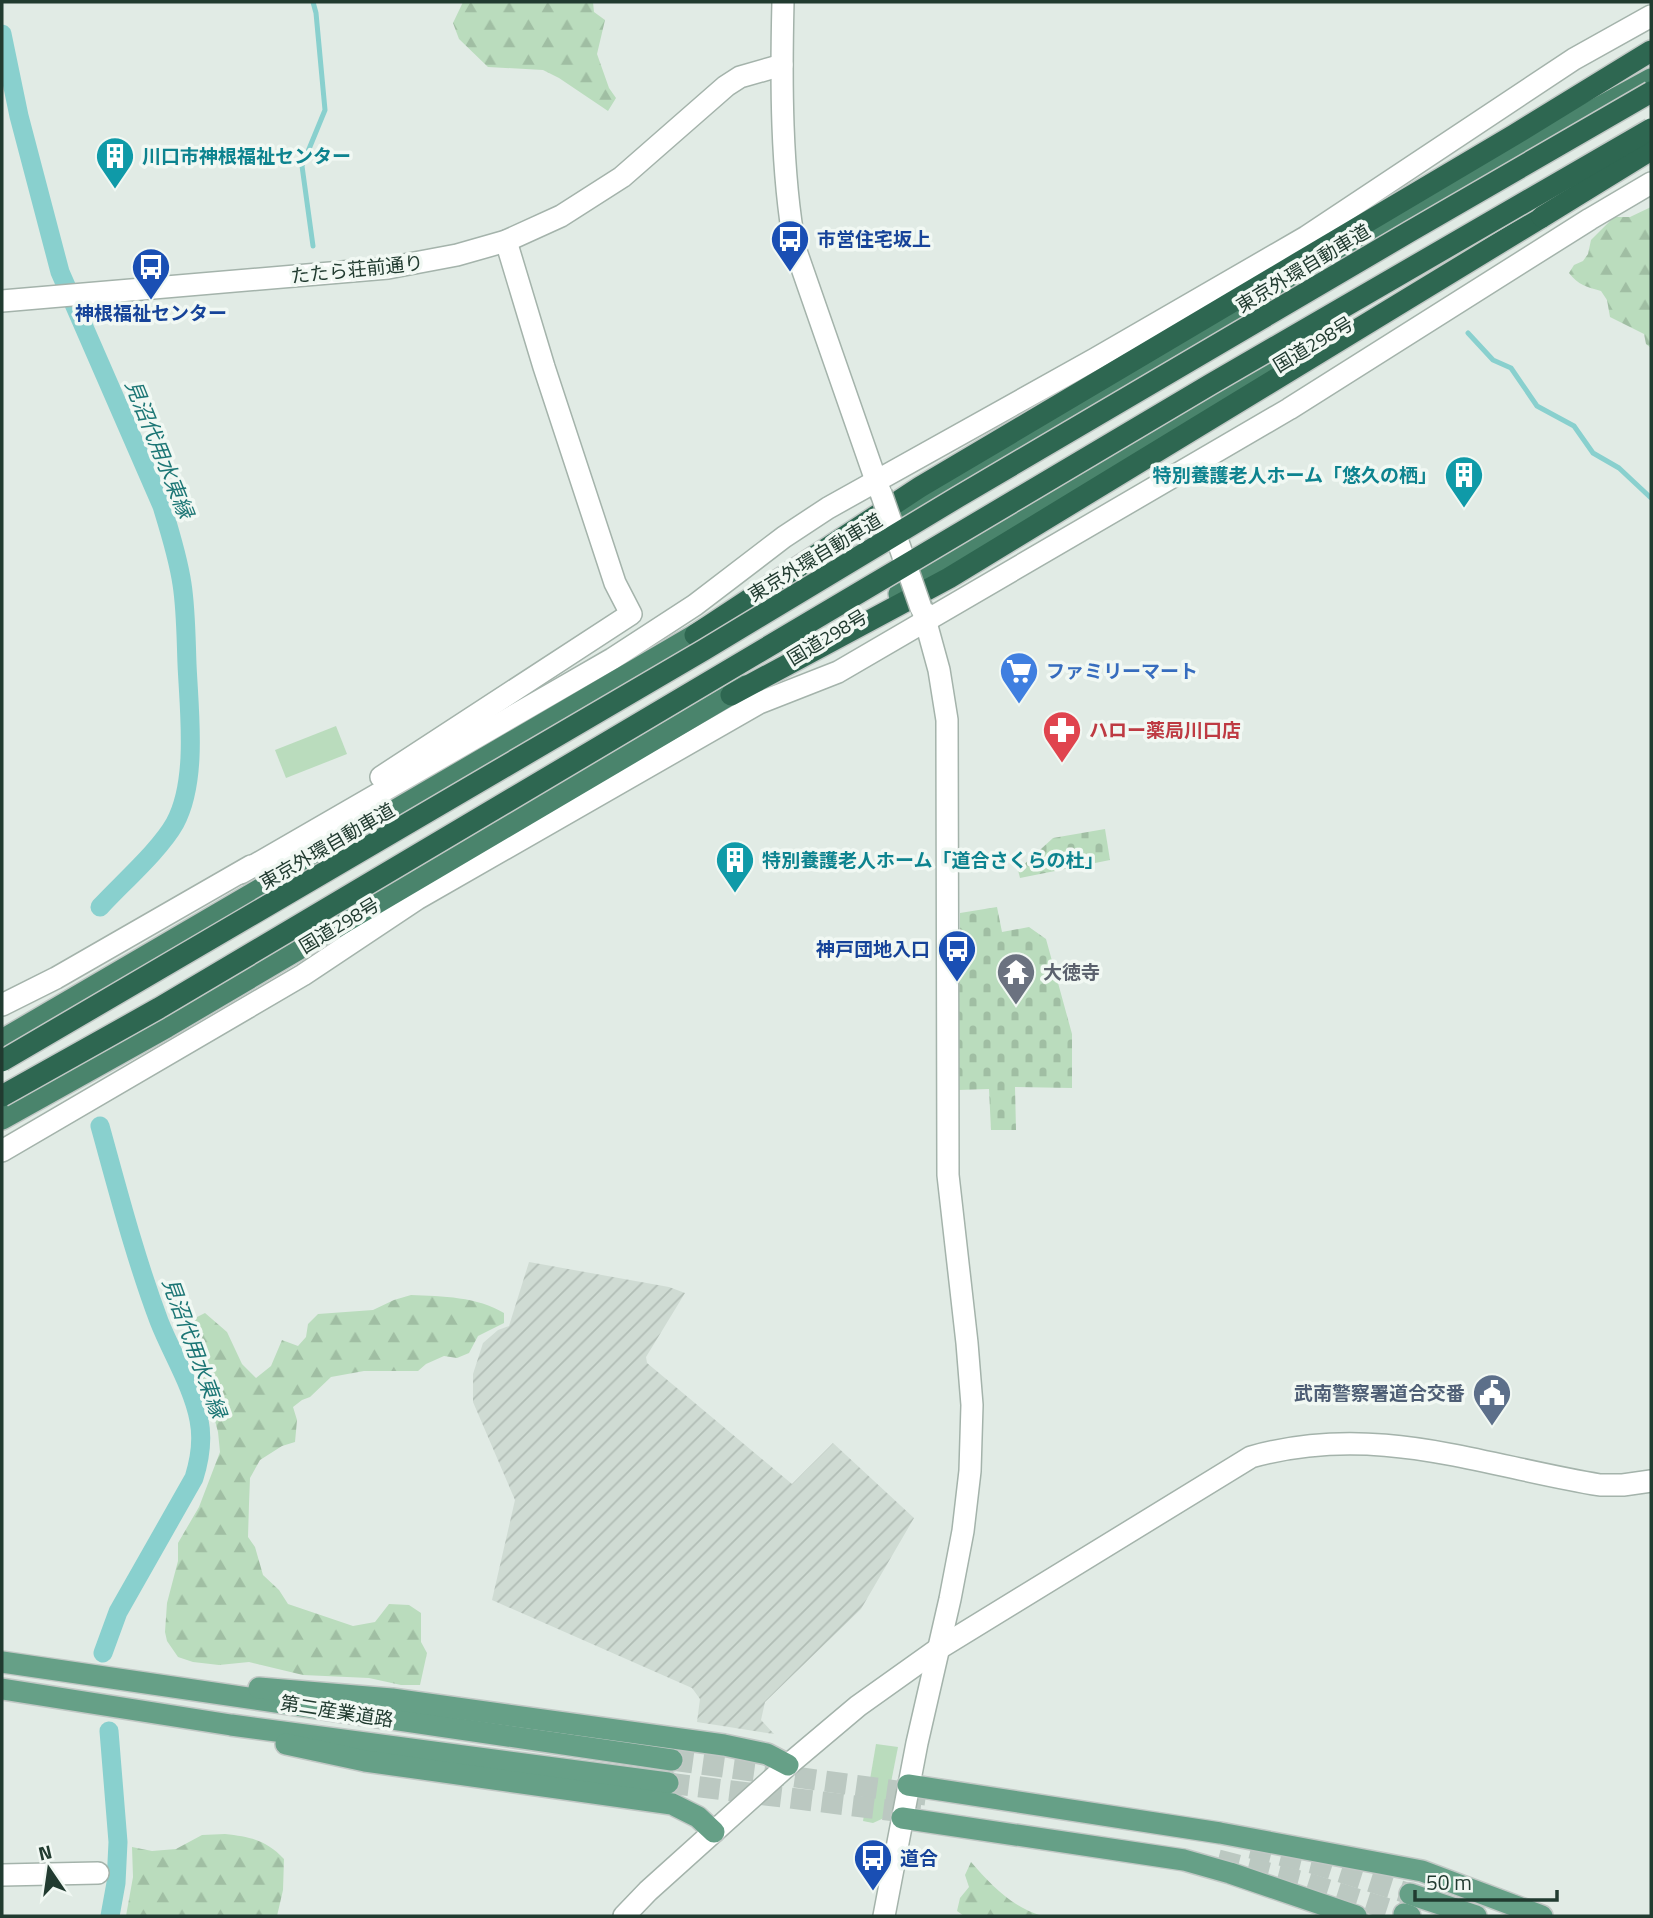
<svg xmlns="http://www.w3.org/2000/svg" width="1653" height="1918" font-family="'Titillium Web','Noto Sans JP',sans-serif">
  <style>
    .industrial { fill: url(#industrial-furrows) }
    .green { fill: #badcbd }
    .forest { fill: url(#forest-firs) }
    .cemetery { fill: url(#cemetery-stones) }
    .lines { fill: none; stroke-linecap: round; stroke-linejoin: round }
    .stream { stroke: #89d0ce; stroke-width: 5 }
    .canal { stroke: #89d0ce; stroke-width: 19 }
    .primary-tunnel { stroke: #bbc8c1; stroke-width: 21; stroke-dasharray: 21 10; stroke-linecap: butt }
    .tertiary-casing { stroke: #a4b3ab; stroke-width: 24 }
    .primary-casing { stroke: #c1c8c5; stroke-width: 24 }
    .trunk-casing { stroke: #c1c8c5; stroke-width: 24 }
    .motorway-casing { stroke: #c1c8c5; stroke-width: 24 }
    .tertiary { stroke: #fff; stroke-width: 21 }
    .primary { stroke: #66a087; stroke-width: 21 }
    .trunk { stroke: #4a846c; stroke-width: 21 }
    .motorway { stroke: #2e6751; stroke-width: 21 }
    .tertiary-bridge-casing { stroke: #a4b3ab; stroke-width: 24; stroke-linecap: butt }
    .motorway-bridge-casing { stroke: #c1c8c5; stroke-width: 24; stroke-linecap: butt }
    .tertiary-bridge { stroke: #fff; stroke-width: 21 }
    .motorway-bridge { stroke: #2e6751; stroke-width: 21 }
    .labels { text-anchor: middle; stroke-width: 7; stroke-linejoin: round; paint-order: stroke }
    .culture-label { font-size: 19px; font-weight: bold; fill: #0d838f; stroke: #f1f8f3; text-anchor: start }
    .transit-label { font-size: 19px; font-weight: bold; fill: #164399; stroke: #f1f8f3; text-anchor: start }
    .street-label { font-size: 19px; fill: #213b30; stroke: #f1f8f3 }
    .shop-label { font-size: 19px; font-weight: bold; fill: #366cbe; stroke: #f1f8f3; text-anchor: start }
    .health-label { font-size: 19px; font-weight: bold; fill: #be3a42; stroke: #f1f8f3; text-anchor: start }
    .worship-label { font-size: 19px; font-weight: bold; fill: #5b616d; stroke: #f1f8f3; text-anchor: start }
    .service-label { font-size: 19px; font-weight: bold; fill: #4e5e75; stroke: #f1f8f3; text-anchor: end }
    .water-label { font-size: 21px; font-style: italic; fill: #1c7675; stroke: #f1f8f3 }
  </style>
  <defs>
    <pattern id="industrial-furrows" width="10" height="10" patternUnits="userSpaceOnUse" patternTransform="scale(1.75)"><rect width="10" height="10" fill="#cfdbd3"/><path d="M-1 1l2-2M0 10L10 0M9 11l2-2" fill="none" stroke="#b1bdb5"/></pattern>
    <pattern id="forest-firs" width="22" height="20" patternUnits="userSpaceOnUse" patternTransform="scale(1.75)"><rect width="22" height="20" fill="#badcbd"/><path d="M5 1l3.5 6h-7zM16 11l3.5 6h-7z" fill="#a0bea3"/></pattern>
    <pattern id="cemetery-stones" width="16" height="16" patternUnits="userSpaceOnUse" patternTransform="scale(1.75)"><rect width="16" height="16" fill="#badcbd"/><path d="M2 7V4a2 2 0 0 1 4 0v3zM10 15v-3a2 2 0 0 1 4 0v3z" fill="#a0bea3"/></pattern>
  </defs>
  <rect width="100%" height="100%" fill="#e1ebe5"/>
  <!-- industrial -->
  <polygon class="industrial" points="529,1262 669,1287 685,1293 646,1357 647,1363 792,1484 833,1443 914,1518 861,1609 765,1702 761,1720 774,1734 697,1722 700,1699 692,1688 492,1600 515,1500 473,1402 473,1374 483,1343 498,1330 509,1326"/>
  <!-- green -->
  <g class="green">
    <polygon points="336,726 347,754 286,778 275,750"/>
    <polygon points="876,1744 898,1747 884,1818 873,1823 863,1821"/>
  </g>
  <!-- forest -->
  <g class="forest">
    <polygon points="463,2 593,2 594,12 605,20 597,54 609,88 616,98 608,111 559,78 543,70 488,67 459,39 453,23"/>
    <path d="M 1651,207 L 1651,348 L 1646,344 L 1644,334 L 1610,317 L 1607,300 L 1601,291 C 1587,287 1578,285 1569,273 L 1574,265 L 1583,261 L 1588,254 L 1591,240 L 1614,217 L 1630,217 Z"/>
    <path d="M 411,1295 C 442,1296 478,1297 504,1313 L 504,1323 L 478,1336 L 469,1353 L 457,1358 L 444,1356 L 426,1364 L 418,1371 L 364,1371 L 331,1377 L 310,1397 L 302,1400 L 293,1407 L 297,1420 L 295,1442 L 282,1446 L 260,1460 L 250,1478 L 249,1504 L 248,1537 L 255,1547 L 263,1575 L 279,1590 L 288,1604 L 353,1626 L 375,1622 L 389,1604 L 409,1605 L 421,1613 L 421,1642 L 427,1653 L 420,1685 L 401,1685 L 369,1678 L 303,1675 L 249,1662 L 219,1665 L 193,1662 L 178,1657 L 167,1641 L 165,1632 L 167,1603 L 178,1561 L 178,1543 L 199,1507 L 220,1452 L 218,1432 L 210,1402 L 184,1345 L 189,1330 L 197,1317 L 205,1313 L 227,1332 L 242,1364 L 256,1378 L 271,1366 L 282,1340 L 298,1346 L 306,1337 L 308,1324 L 318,1314 L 373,1310 L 394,1300 Z"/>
    <path d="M 225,1834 C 251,1837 266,1840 284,1859 L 283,1890 L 277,1916 L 126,1916 L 133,1877 L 132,1847 L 152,1851 L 176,1849 L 202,1835 Z"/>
    <path d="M 971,1862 C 992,1886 1012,1907 1042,1916 L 964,1916 L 957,1911 L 960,1898 L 969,1887 L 965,1875 Z"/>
  </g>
  <!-- cemetery -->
  <g class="cemetery">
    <polygon points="1105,829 1110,860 1020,878 1018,870 1053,838"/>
    <polygon points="997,907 1002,932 1029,927 1046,939 1072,1034 1072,1088 1015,1087 1016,1130 991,1130 989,1089 958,1090 960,913"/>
  </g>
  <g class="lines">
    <!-- stream -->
    <g class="stream">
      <polyline points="313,246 302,166 325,110 316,13 313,2"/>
      <polyline points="1468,333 1493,360 1511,368 1537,406 1574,426 1593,453 1619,468 1651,498"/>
    </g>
    <!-- canal -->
    <g class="canal">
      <path d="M 2,34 L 19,116 L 60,272 L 162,506 C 170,532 178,557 182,584 C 186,610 186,638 187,664 C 189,711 198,780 175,823 C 160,850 122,883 100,907"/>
      <path d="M 100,1126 C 118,1191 135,1257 159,1321 C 171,1352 193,1387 199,1420 C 203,1440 200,1459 194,1478 L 118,1612 L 103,1653"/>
      <polyline points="109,1731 118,1842 116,1883 110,1916"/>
    </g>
    <!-- primary-tunnel -->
    <g class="primary-tunnel">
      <polyline points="672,1760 926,1795"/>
      <polyline points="668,1783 920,1814"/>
      <polyline points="1251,1848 1312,1863 1410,1894"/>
      <polyline points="1218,1860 1307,1883 1404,1914"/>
    </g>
    <!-- tertiary casing -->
    <g class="tertiary-casing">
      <g id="tertiary">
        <path d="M 783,2 C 781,81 781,170 795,248 L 880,492"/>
        <polyline points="2,301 388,268 457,255 506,241 561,216 622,177 726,86 740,77 782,65"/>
        <polyline points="381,777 631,614 615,583 544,367 506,241"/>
        <polyline points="241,873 612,659 695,605 784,537 828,508 1095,359 1306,237 1574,59 1651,16"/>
        <polyline points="2,1005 56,978 251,866"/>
        <polyline points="2,1151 303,975 417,899 759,703 838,672 1289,409 1590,219 1651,183"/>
        <polyline points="2,1875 98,1873"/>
        <path d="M 624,1916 L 648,1891 L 788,1765 L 858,1706 L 938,1649 L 1251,1457 C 1376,1422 1479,1465 1600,1485 L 1623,1485 L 1651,1481"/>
        <polyline points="884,1916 917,1743 950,1599 963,1531 970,1471 972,1405 967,1343 948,1175 947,720 939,670 922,608"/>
      </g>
    </g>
    <!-- primary casing -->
    <g class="primary-casing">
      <g id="primary">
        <polyline points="2,1662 672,1760"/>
        <polyline points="259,1688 392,1699 724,1745 767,1754 788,1765"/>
        <polyline points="2,1689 231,1725 668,1783"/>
        <polyline points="286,1744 365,1761 672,1804 698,1817 714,1832"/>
        <polyline points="908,1785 1220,1833 1422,1871 1542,1916"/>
        <polyline points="902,1818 1184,1860 1230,1873 1356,1916"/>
        <polyline points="1410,1894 1476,1916"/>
        <polyline points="1404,1914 1410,1916"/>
      </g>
    </g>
    <!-- trunk casing -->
    <g class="trunk-casing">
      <g id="trunk">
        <polyline points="876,527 1449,189 1651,79"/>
        <polyline points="899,594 1327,336"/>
        <polyline points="2,1040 710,626"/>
        <polyline points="2,1119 167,1027 745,686"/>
      </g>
    </g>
    <!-- motorway casing -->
    <g class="motorway-casing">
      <g id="motorway">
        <polyline points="695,635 920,487 1514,135 1651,51"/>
        <polyline points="731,695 949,578 1542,217"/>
      </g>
    </g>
    <!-- tertiary -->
    <use href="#tertiary" class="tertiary"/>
    <!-- primary -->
    <use href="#primary" class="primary"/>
    <!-- trunk -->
    <use href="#trunk" class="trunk"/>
    <!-- motorway -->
    <use href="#motorway" class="motorway"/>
    <!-- tertiary-bridge casing -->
    <g class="tertiary-bridge-casing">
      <polyline id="tertiary-bridge" points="881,493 921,608"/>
    </g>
    <!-- motorway-bridge casing -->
    <g class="motorway-bridge-casing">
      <g id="motorway-bridge">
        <polyline points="1542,217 1651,150"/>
        <polyline points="2,1061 704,650 958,497 1409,232 1651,92"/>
        <polyline points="2,1096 159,1008 1211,384 1651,129"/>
      </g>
    </g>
    <!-- tertiary-bridge -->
    <use href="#tertiary-bridge" class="tertiary-bridge"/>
    <!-- motorway-bridge -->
    <use href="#motorway-bridge" class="motorway-bridge"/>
  </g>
  <!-- icons -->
  <defs>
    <g id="building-pin" transform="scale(2.0125)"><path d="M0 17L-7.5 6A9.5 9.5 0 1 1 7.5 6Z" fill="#0f9aa8" stroke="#f1f8f3"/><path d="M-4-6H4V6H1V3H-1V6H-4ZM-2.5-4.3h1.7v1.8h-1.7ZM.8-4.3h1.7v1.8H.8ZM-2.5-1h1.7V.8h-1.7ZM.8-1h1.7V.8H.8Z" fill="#fff"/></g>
    <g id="bus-pin" transform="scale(2.0125)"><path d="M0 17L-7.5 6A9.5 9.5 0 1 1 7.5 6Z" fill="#1a4fb4" stroke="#f1f8f3"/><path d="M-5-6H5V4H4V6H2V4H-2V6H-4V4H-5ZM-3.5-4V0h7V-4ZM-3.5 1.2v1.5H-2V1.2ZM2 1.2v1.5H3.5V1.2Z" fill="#fff"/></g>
    <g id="supermarket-pin" transform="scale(2.0125)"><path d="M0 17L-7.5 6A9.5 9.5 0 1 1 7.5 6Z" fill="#3f7fe0" stroke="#f1f8f3"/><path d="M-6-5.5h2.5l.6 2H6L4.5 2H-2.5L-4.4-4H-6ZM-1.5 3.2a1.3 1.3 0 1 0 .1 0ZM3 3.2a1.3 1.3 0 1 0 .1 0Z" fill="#fff"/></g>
    <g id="pharmacy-pin" transform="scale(2.0125)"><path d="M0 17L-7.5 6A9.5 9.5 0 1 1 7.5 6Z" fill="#e0444e" stroke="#f1f8f3"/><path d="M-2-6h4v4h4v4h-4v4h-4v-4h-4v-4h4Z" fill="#fff"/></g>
    <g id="temple-pin" transform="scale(2.0125)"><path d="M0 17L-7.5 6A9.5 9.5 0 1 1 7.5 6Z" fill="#6b7280" stroke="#f1f8f3"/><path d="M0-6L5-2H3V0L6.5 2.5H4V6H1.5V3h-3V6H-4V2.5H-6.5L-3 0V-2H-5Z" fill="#fff"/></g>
    <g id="civic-pin" transform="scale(2.0125)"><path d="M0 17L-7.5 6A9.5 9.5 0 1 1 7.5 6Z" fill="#5c6f8a" stroke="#f1f8f3"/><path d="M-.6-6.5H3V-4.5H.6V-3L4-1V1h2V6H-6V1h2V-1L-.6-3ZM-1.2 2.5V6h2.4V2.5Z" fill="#fff"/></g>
  </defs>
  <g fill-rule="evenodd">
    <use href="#building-pin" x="115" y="156"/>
    <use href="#bus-pin" x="790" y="239"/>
    <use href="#bus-pin" x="151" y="267"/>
    <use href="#building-pin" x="1464" y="475"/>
    <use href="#supermarket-pin" x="1019" y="671"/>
    <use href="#pharmacy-pin" x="1062" y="730"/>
    <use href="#building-pin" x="735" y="860"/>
    <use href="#bus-pin" x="957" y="949"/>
    <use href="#temple-pin" x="1016" y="972"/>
    <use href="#civic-pin" x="1492" y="1393"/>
    <use href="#bus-pin" x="873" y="1858"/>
  </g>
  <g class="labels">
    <!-- culture labels -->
    <g class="culture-label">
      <text x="142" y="163">川口市神根福祉センター</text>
      <text x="1437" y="482" text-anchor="end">特別養護老人ホーム「悠久の栖」</text>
      <text x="762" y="867">特別養護老人ホーム「道合さくらの杜」</text>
    </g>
    <!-- transit labels -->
    <g class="transit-label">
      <text x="817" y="246">市営住宅坂上</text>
      <text x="151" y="320" text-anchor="middle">神根福祉センター</text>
      <text x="930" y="956" text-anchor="end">神戸団地入口</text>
      <text x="900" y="1865">道合</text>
    </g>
    <!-- street labels -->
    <g class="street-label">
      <text transform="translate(1303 268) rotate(-31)" y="7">東京外環自動車道</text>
      <text transform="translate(357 269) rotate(-6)" y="7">たたら荘前通り</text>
      <text transform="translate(1313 344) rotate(-31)" y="7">国道298号</text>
      <text transform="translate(815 557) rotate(-31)" y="7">東京外環自動車道</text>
      <text transform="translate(827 637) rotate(-31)" y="7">国道298号</text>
      <text transform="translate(327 846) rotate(-30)" y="7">東京外環自動車道</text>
      <text transform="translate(339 925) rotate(-31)" y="7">国道298号</text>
      <text transform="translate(337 1711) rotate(9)" y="7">第二産業道路</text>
    </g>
    <!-- shop labels -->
    <g class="shop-label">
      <text x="1046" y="678">ファミリーマート</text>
    </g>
    <!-- health labels -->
    <g class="health-label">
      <text x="1089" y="737">ハロー薬局川口店</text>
    </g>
    <!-- worship labels -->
    <g class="worship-label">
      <text x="1043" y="979">大徳寺</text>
    </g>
    <!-- service labels -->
    <g class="service-label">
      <text x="1465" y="1400">武南警察署道合交番</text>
    </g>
    <!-- water labels -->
    <g class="water-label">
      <text transform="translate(159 449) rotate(68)" y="7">見沼代用水東縁</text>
      <text transform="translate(194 1348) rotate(70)" y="7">見沼代用水東縁</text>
    </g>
  </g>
  <!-- border -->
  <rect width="1653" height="1918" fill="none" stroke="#213b30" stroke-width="7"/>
  <!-- north arrow -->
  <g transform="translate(49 1869) rotate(347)" stroke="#f1f8f3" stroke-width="5" paint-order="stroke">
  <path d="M0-5L12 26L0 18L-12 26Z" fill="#213b30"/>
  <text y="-10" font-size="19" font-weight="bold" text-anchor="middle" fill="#213b30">N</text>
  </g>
  <!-- scale -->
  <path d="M1415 1890v10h142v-10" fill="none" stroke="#213b30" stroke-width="3.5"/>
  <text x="1426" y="1890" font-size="21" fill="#213b30" stroke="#f1f8f3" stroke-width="5" paint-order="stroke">50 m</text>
</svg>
